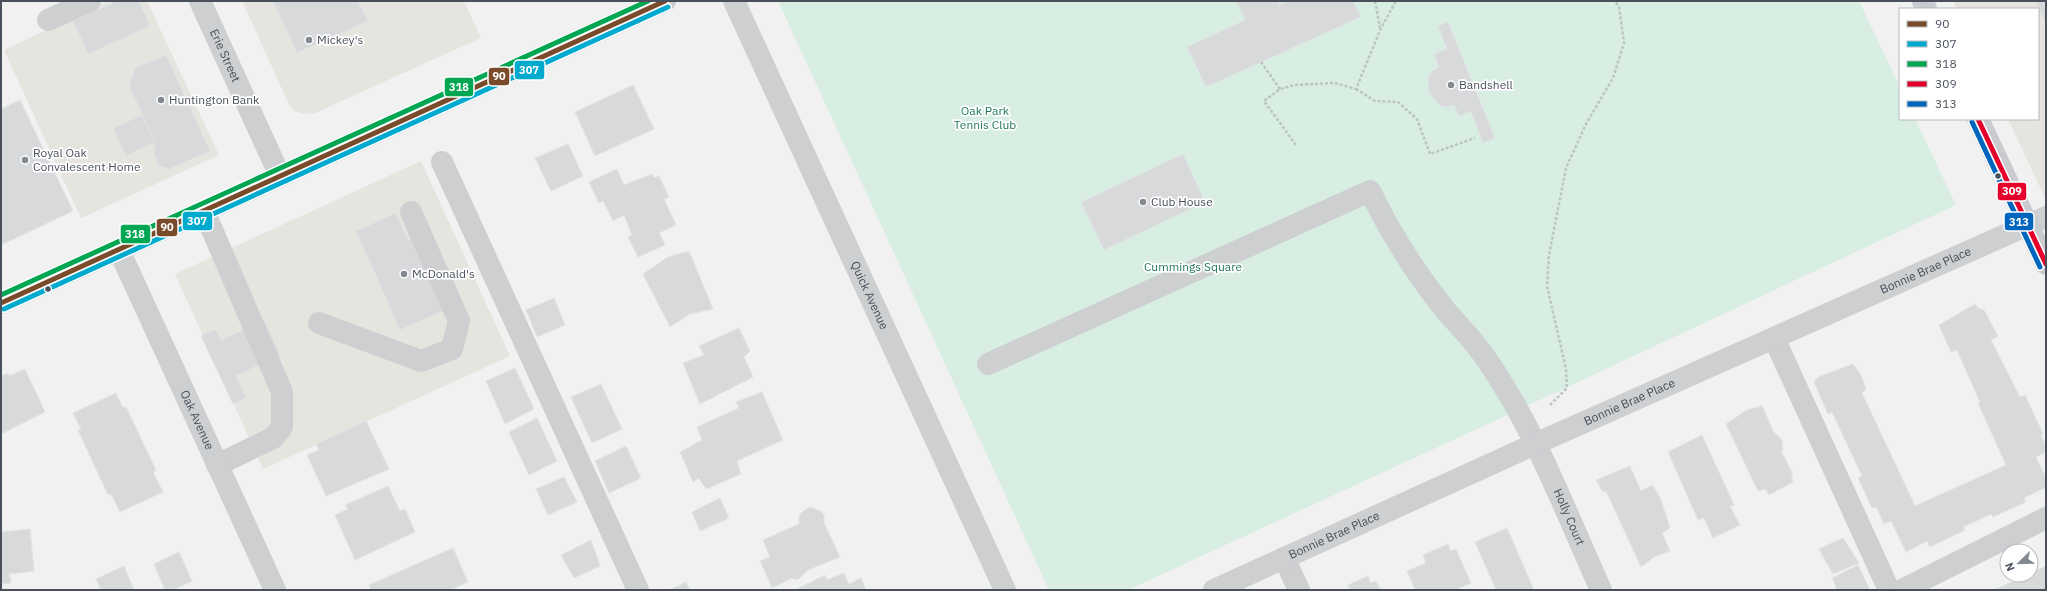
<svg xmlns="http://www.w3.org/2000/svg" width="2047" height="591" font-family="'IBM Plex Sans',sans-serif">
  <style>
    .commercial { fill: #e5e4df }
    .green { fill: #d8eee3 }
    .building { fill: #d8d9db; stroke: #e2e3e4 }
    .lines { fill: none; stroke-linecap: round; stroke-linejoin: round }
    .path { stroke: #bbc5c3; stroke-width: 2.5; stroke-dasharray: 3 2; stroke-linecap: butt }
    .minor { stroke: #cdcfd1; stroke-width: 22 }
    .major { stroke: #c9cbce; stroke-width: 22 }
    .bus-1-casing { stroke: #fff; stroke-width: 8 }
    .bus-2-casing { stroke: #fff; stroke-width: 8 }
    .bus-3-casing { stroke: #fff; stroke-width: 8 }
    .bus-4-casing { stroke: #fff; stroke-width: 8 }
    .bus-5-casing { stroke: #fff; stroke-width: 8 }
    .bus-1 { stroke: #7a4b2a; stroke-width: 5 }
    .bus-2 { stroke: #00a9ce; stroke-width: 5 }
    .bus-3 { stroke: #00a651; stroke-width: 5 }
    .bus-4 { stroke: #e4002b; stroke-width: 5 }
    .bus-5 { stroke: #0065bd; stroke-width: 5 }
    .poi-dot { fill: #848890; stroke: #fff; stroke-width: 1.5 }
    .bus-dot { fill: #49505c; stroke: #fff; stroke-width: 1.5 }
    .labels { text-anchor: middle; stroke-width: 3.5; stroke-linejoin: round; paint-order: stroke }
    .poi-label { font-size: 12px; fill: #49505c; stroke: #fff; text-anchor: start }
    .street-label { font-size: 12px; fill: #49505c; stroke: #fff }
    .park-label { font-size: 12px; fill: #207859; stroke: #fff }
    .line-badge { stroke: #fff; stroke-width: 1.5 }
    .badge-label { font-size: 11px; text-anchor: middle; font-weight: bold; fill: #fff }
  </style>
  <rect width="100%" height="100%" fill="#f1f1f1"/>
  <!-- commercial -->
  <g class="commercial">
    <polygon points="108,1 147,1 219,155 81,218 4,50"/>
    <polygon points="242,1 464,1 481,38 315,113 302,114 293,110 286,98"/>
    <polygon points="1953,1 2046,1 2046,200 2008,119 2038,119 2038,9 1957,9"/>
    <polygon points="421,161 510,356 263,469 175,274"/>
  </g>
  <!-- green -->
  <polygon class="green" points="778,1 1859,1 1900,87 1900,119 1915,119 1956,205 1529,405 1128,590 1049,590"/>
  <!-- building -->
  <g class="building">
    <polygon points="117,1 139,1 150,26 88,54 73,21"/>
    <polygon points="273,1 358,1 368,21 297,53"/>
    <polygon points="1236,1 1278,1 1280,5 1288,1 1353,1 1361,17 1206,87 1187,47 1245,20"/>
    <polygon points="2036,1 2046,1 2046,24"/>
    <polygon points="1448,22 1495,138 1483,143 1471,111 1459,116 1454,105 1446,107 1439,105 1429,92 1428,79 1432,71 1439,67 1434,54 1447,49 1438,26"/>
    <polygon points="166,55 210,151 169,169 159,166 154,154 155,142 129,86 135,68"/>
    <polygon points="633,85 654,129 595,156 575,112"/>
    <polygon points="20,100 73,211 1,245 1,109"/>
    <polygon points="142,115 155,142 126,156 113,128"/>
    <polygon points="568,144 583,176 551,191 535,158"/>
    <polygon points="1183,154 1205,202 1104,250 1081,202"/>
    <polygon points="617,169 624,185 652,174 654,178 659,176 669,197 664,199 676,225 659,233 665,245 638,257 628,237 632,235 624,215 613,221 603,201 599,203 589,182"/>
    <polygon points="396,213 408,240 415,237 447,309 400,330 356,231"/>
    <polygon points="689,251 713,309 690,314 670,327 643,274 668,257"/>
    <polygon points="554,298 565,325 537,337 526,310"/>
    <polygon points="1975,304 1978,308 1984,310 1998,336 1991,340 2020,397 2025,395 2043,434 2041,435 2046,447 2046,452 2036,457 2046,478 2046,487 2024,498 2026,502 1993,517 1991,514 1963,527 1965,530 1930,547 1927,541 1906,552 1891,521 1884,524 1876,507 1872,508 1858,478 1862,476 1832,412 1828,414 1814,382 1818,377 1853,364 1861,375 1866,389 1862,393 1915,506 2006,465 1978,403 1980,402 1957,350 1951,352 1939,325"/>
    <polygon points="264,320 280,355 236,376 246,398 233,404 201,336 215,329 221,340"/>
    <polygon points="739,328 750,351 744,357 753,377 700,404 683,363 704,355 699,346"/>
    <polygon points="515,368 534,409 505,424 486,381"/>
    <polygon points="25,369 45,412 1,434 1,376 8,373 9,376"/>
    <polygon points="601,384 622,429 592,443 571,397"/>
    <polygon points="762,392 783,440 737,461 741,474 706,489 699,478 693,482 680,452 702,440 697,427 739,408 736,402"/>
    <polygon points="116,393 123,408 126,407 156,470 153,472 163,492 120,512 111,494 108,495 78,430 81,429 73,413"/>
    <polygon points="1762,406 1773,431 1782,440 1783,450 1781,451 1793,474 1791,476 1793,482 1769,495 1765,489 1758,491 1726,424 1747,410"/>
    <polygon points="537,418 557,461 529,475 509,432"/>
    <polygon points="366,421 389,469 326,496 307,455 319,450 316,444"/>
    <polygon points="1702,435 1734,505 1730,506 1740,525 1713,538 1704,518 1698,520 1668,452"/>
    <polygon points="626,446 641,478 609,493 595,461"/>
    <polygon points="1630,466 1641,491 1652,485 1660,497 1670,528 1662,533 1670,551 1654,557 1641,567 1606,491 1603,492 1596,480"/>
    <polygon points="564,477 577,502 548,515 536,489"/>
    <polygon points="388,486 400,511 405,509 415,532 355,560 335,515 348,509 345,505"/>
    <polygon points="720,498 729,518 700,531 692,512"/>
    <polygon points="810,507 821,511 824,515 824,523 840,557 808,570 800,578 796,580 792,578 772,588 760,561 770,557 763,540 799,524 799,516 802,512"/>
    <polygon points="1507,528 1534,590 1496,590 1475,542"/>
    <polygon points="30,529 34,571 9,574 11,583 1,584 1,532"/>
    <polygon points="1843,538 1859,563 1833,574 1819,549"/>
    <polygon points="591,540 600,566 574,578 561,555"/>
    <polygon points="1448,544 1451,551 1456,549 1471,583 1455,590 1415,590 1407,571 1426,563 1423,555"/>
    <polygon points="453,548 468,582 450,590 371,590 369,585"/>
    <polygon points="179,552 192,581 173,590 165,590 154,564"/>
    <polygon points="1858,565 1870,590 1837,590 1832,578"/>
    <polygon points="124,566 134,590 101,590 96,579"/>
    <polygon points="2046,566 2046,590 1994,590 2027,575 2031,575 2031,573"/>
    <polygon points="844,573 849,584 861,578 866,590 795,590 825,575 827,580"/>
    <polygon points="1368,576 1371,583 1376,581 1381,590 1350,590 1348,585"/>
    <polygon points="686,582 690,590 669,590"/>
  </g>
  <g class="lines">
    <!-- path -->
    <g class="path">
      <polyline points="1375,1 1380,28"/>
      <polyline points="1261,62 1280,89"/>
      <polyline points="1356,89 1375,101 1398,102 1417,119 1430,154 1475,138"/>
      <polyline points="1296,145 1264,101 1280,89 1295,85 1335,83 1356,89 1381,28 1396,1"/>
      <polyline points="1550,405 1567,388 1566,369 1547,286 1549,255 1566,168 1586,124 1613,78 1624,43 1619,7 1615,1"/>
    </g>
    <!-- minor -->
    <g class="minor">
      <path id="s1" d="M 200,1 L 280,176"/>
      <path id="s2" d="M 734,1 L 1005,590"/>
      <polyline points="48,20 90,1"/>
      <polyline points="442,162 638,590"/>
      <polyline points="204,211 282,392 282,427 273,438 217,465"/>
      <path id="s3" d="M 119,250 L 275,590"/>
      <polyline points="319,323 421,361 452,349 459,321 411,212"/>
      <polyline points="1774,338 1889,590"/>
      <path id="s4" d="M 988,364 L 1370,191 C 1391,234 1416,274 1446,311 C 1460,327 1475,342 1487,360 C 1535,429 1566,513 1601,590"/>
      <polyline points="1284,558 1299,590"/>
      <path id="s5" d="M 1214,590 L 1535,444 L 2046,217"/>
      <polyline points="1902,590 2046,518"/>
    </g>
    <!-- major -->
    <g class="major">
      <polyline points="1923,1 1926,9"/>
      <polyline points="1978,119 2046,264"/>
      <polyline points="1,303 665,1"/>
    </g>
    <!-- bus-1 casing -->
    <g class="bus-1-casing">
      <polyline id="bus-1" points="1,303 665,1"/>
    </g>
    <!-- bus-2 casing -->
    <g class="bus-2-casing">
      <polyline id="bus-2" points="4,309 668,7"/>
    </g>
    <!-- bus-3 casing -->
    <g class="bus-3-casing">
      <polyline id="bus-3" points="1,295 648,1"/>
    </g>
    <!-- bus-4 casing -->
    <g class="bus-4-casing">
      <polyline id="bus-4" points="1978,119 2046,264"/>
    </g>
    <!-- bus-5 casing -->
    <g class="bus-5-casing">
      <polyline id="bus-5" points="1972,122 2040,267"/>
    </g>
    <!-- bus-1 -->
    <use href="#bus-1" class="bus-1"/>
    <!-- bus-2 -->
    <use href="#bus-2" class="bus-2"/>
    <!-- bus-3 -->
    <use href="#bus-3" class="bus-3"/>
    <!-- bus-4 -->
    <use href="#bus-4" class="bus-4"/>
    <!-- bus-5 -->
    <use href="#bus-5" class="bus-5"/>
  </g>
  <!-- markers -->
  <g class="poi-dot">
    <circle cx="309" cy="40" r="4"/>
    <circle cx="1451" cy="85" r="4"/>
    <circle cx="161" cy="100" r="4"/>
    <circle cx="25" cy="160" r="4"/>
    <circle cx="1143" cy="202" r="4"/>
    <circle cx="404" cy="274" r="4"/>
  </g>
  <g class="bus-dot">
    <circle cx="1998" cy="176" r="3.5"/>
    <circle cx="48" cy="289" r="3.5"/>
  </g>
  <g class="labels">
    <!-- poi labels -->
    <g class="poi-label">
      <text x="317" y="44">Mickey's</text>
      <text x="1459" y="89">Bandshell</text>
      <text x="169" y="104">Huntington Bank</text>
      <text x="33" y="157">Royal Oak<tspan x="33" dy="14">Convalescent Home</tspan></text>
      <text x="1151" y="206">Club House</text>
      <text x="412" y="278">McDonald's</text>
    </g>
    <!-- street labels -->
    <g class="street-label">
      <text dy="4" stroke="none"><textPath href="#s1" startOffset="60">Erie Street</textPath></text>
      <text dy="4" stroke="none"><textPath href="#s5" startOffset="780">Bonnie Brae Place</textPath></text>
      <text dy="4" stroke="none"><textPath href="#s2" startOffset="324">Quick Avenue</textPath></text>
      <text dy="4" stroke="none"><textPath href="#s5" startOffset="456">Bonnie Brae Place</textPath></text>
      <text dy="4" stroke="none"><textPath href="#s3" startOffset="187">Oak Avenue</textPath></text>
      <text dy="4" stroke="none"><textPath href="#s4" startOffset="803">Holly Court</textPath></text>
      <text dy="4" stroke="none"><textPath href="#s5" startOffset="132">Bonnie Brae Place</textPath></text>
    </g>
    <!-- park labels -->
    <g class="park-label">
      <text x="985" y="115">Oak Park<tspan x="985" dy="14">Tennis Club</tspan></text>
      <text x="1193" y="271">Cummings Square</text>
    </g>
  </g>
  <g class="line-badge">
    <rect x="514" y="60" width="31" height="20" rx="4" fill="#00a9ce"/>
    <rect x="488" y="67" width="22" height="19" rx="4" fill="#7a4b2a"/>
    <rect x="444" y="77" width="30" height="20" rx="4" fill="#00a651"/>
    <rect x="1997" y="182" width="30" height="19" rx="4" fill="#e4002b"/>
    <rect x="182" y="211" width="31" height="20" rx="4" fill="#00a9ce"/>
    <rect x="2004" y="212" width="30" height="19" rx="4" fill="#0065bd"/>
    <rect x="156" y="218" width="22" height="19" rx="4" fill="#7a4b2a"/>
    <rect x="120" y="224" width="31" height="20" rx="4" fill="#00a651"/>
  </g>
  <g class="badge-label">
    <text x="529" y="74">307</text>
    <text x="499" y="80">90</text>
    <text x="459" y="91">318</text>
    <text x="2012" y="195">309</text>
    <text x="197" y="225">307</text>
    <text x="2019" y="226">313</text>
    <text x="167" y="231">90</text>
    <text x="135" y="238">318</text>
  </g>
  <!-- border -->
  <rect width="2047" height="591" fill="none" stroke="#49505c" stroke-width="4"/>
  <!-- legend -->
  <rect x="1899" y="8" width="140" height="112" fill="#ffffff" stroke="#b6b9be"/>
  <rect x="1907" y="21" width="20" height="6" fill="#7a4b2a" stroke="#b6b9be"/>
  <text x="1935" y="28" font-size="12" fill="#49505c">90</text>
  <rect x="1907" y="41" width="20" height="6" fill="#00a9ce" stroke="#b6b9be"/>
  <text x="1935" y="48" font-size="12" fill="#49505c">307</text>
  <rect x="1907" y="61" width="20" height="6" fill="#00a651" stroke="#b6b9be"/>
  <text x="1935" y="68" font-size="12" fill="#49505c">318</text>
  <rect x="1907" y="81" width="20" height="6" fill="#e4002b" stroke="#b6b9be"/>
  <text x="1935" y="88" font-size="12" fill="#49505c">309</text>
  <rect x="1907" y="101" width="20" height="6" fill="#0065bd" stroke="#b6b9be"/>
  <text x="1935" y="108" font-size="12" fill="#49505c">313</text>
  <!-- north arrow -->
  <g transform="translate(2019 563) rotate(247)"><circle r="19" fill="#ffffff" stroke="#b6b9be"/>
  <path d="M0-3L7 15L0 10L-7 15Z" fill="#848890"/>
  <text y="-6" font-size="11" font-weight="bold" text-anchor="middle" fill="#49505c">N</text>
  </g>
</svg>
